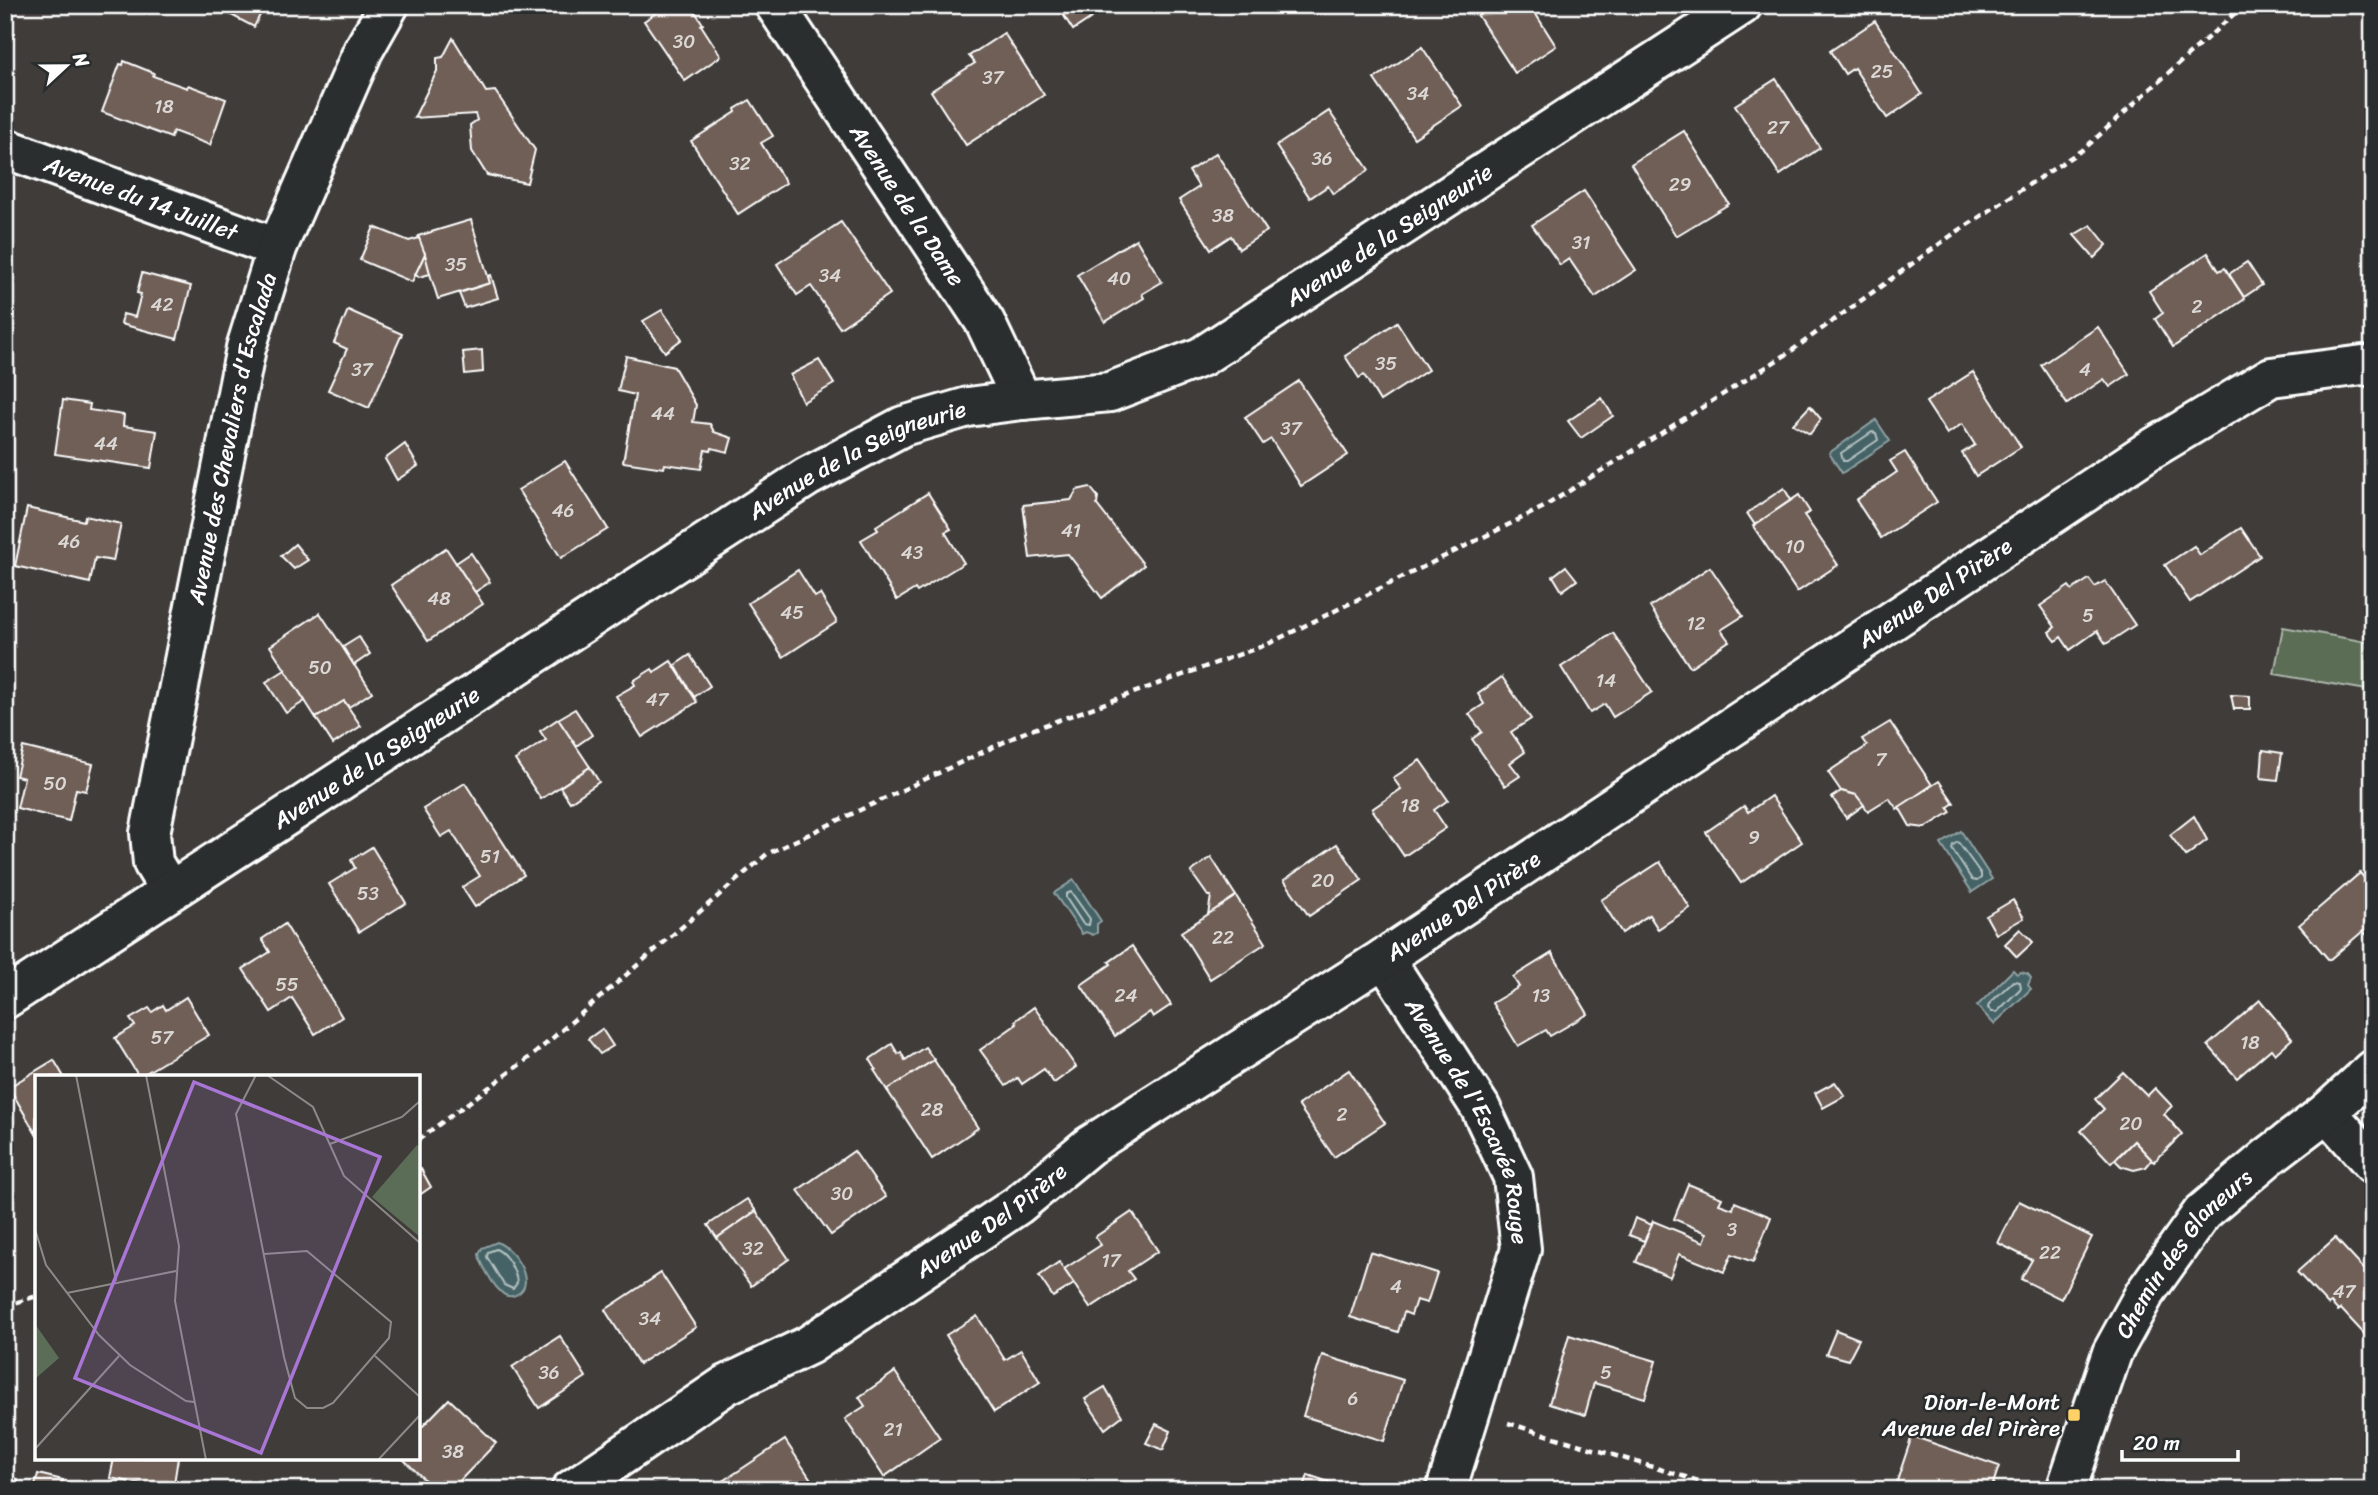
<svg xmlns="http://www.w3.org/2000/svg" width="2378" height="1495" font-family="Sriracha,sans-serif">
  <style>
    .green { fill: #5b6d57; stroke: #adb6ab; stroke-width: 2 }
    .water { fill: #456366; stroke: #8fa1a3; stroke-width: 2 }
    .lines { fill: none; stroke-linecap: round; stroke-linejoin: round }
    .shore { stroke: #b5c1c2; stroke-width: 2 }
    .building { fill: #705f57; stroke: #fff; stroke-width: 2 }
    .minor-casing { stroke: #fff; stroke-width: 44 }
    .path { stroke: #fff; stroke-width: 4.5; stroke-dasharray: 7 5; stroke-linecap: butt }
    .minor { stroke: #2a2d2e; stroke-width: 38 }
    .poi-dot { fill: #ffd166; stroke: #2a2d2e; stroke-width: 2.5 }
    .labels { text-anchor: middle; stroke-width: 5; stroke-linejoin: round; paint-order: stroke }
    .number-label { font-size: 19px; fill: #dbd7d5 }
    .street-label { font-size: 23px; fill: #fff; stroke: #2a2d2e }
    .poi-label { font-size: 23px; fill: #fff; stroke: #2a2d2e; text-anchor: end }
    .inset-road { fill: none; stroke: #8c8a89; stroke-width: 2 }
    .view { fill: #a976d5; fill-opacity: 0.15; stroke: #a976d5; stroke-width: 3.5 }
    .inset-edge { fill: none; stroke: #fff; stroke-width: 3.5 }
  </style>
  <rect width="100%" height="100%" fill="#3f3c3a"/>
  <filter id="ink" filterUnits="userSpaceOnUse"><feTurbulence type="fractalNoise" baseFrequency=".0143" numOctaves="2"/><feDisplacementMap in="SourceGraphic" scale="14" xChannelSelector="R" yChannelSelector="G"/><feConvolveMatrix kernelMatrix="1 2 1 2 8 2 1 2 1" color-interpolation-filters="sRGB"/></filter>
  <g filter="url(#ink)">
    <!-- green -->
    <polygon class="green" points="2283,627 2373,643 2373,691 2274,674"/>
    <!-- water -->
    <g class="water">
      <polygon points="1876,420 1890,441 1842,473 1829,453"/>
      <polygon points="1961,831 1992,879 1972,892 1941,844"/>
      <polygon points="1074,880 1101,921 1097,924 1097,933 1093,935 1086,932 1082,934 1054,893"/>
      <polygon points="2013,970 2017,974 2021,972 2028,974 2031,978 2028,985 2031,989 1994,1024 1977,1006"/>
      <path d="M 497,1242 C 510,1248 525,1266 525,1282 C 524,1294 510,1301 501,1292 C 492,1284 485,1270 480,1259 L 479,1254 L 482,1248 Z"/>
    </g>
    <g class="lines">
      <!-- shore -->
      <g class="shore">
        <polygon points="1872,432 1876,433 1878,440 1847,461 1843,461 1841,453"/>
        <polygon points="1958,842 1981,874 1981,878 1977,881 1972,880 1952,849 1953,845"/>
        <polygon points="1071,892 1090,919 1089,925 1083,924 1066,898 1066,894"/>
        <polygon points="2013,981 2020,982 2021,988 1997,1012 1992,1012 1988,1008 1989,1004"/>
        <path d="M 496,1249 C 507,1254 516,1271 517,1283 L 513,1289 L 504,1285 L 487,1257 L 488,1252 Z"/>
      </g>
    </g>
    <!-- building -->
    <g class="building">
      <polygon points="212,5 265,5 254,27"/>
      <polygon points="668,5 691,5 703,24 701,25 721,56 685,81 644,21"/>
      <polygon points="1057,5 1111,5 1073,30"/>
      <polygon points="1471,5 1530,5 1556,46 1515,73"/>
      <polygon points="1875,21 1922,94 1887,118 1854,68 1845,74 1830,51"/>
      <polygon points="1004,33 1044,95 966,145 931,91 975,63 969,56"/>
      <polygon points="453,38 486,92 495,91 535,150 527,183 487,175 472,151 470,125 477,120 475,114 414,118 437,71 437,58 443,57"/>
      <polygon points="1422,47 1462,106 1414,138 1374,79"/>
      <polygon points="124,61 154,73 153,76 187,88 188,85 226,99 210,145 173,131 171,138 102,112 120,64 123,65"/>
      <polygon points="1776,79 1820,148 1780,175 1735,105"/>
      <polygon points="750,100 773,136 761,143 786,183 738,214 691,141 736,112 735,109"/>
      <polygon points="1329,111 1369,170 1333,194 1328,186 1310,198 1276,146"/>
      <polygon points="1684,131 1729,204 1676,236 1631,164"/>
      <polygon points="1216,153 1267,231 1239,249 1231,236 1211,249 1179,200 1199,187 1189,171"/>
      <polygon points="1584,191 1636,270 1595,297 1569,259 1560,265 1532,225"/>
      <polygon points="471,220 490,283 438,299 418,236"/>
      <polygon points="841,222 890,294 840,328 811,286 797,295 777,264"/>
      <polygon points="2091,225 2107,245 2094,258 2074,235"/>
      <polygon points="374,227 409,241 419,238 425,254 412,282 360,260"/>
      <polygon points="1136,239 1162,282 1142,294 1144,298 1105,322 1077,275"/>
      <polygon points="2208,253 2219,271 2225,268 2245,299 2173,347 2155,319 2163,313 2149,291"/>
      <polygon points="425,254 430,274 419,277 415,275"/>
      <polygon points="2247,262 2262,285 2244,297 2229,274"/>
      <polygon points="142,273 191,286 177,339 121,324 123,314 135,317 141,294 137,293"/>
      <polygon points="491,275 498,298 465,308 459,293 490,283 488,276"/>
      <polygon points="348,310 402,334 369,408 328,390 347,349 334,343"/>
      <polygon points="662,310 682,339 665,352 643,321"/>
      <polygon points="1397,322 1428,370 1380,401 1364,375 1359,378 1345,356"/>
      <polygon points="2098,327 2129,374 2110,387 2104,379 2067,404 2041,365"/>
      <polygon points="482,350 483,372 465,374 463,352"/>
      <polygon points="626,356 674,367 696,405 693,422 710,424 714,432 732,438 728,452 712,448 711,451 705,450 701,469 665,464 664,468 623,462 635,395 618,391"/>
      <polygon points="819,360 834,384 803,402 790,375"/>
      <polygon points="1973,372 2021,447 1976,476 1962,453 1975,445 1962,424 1947,434 1926,402"/>
      <polygon points="1299,381 1348,455 1301,486 1271,439 1263,444 1245,417"/>
      <polygon points="1602,398 1613,416 1581,438 1568,421"/>
      <polygon points="63,400 90,404 89,410 124,415 123,426 157,431 151,468 55,454"/>
      <polygon points="1810,406 1821,419 1810,434 1793,424"/>
      <polygon points="405,444 418,466 397,480 385,459"/>
      <polygon points="1905,452 1937,502 1881,538 1856,500 1897,472 1890,461"/>
      <polygon points="565,461 608,529 561,558 518,490"/>
      <polygon points="1090,487 1098,497 1097,505 1144,565 1102,598 1068,554 1030,558 1023,505 1071,500 1077,490"/>
      <polygon points="1784,488 1791,500 1755,525 1747,513"/>
      <polygon points="928,493 951,529 945,532 964,563 917,592 915,589 897,600 861,540 878,530 876,526"/>
      <polygon points="1799,495 1810,512 1804,515 1838,565 1797,592 1753,526"/>
      <polygon points="27,508 84,521 85,516 121,524 113,561 95,558 90,583 15,566"/>
      <polygon points="2241,528 2260,556 2190,602 2165,565 2194,546 2200,555"/>
      <polygon points="295,544 308,560 294,569 281,556"/>
      <polygon points="446,548 483,604 428,641 391,585"/>
      <polygon points="471,553 490,582 475,592 456,563"/>
      <polygon points="1566,566 1577,580 1562,591 1553,576"/>
      <polygon points="1710,567 1743,616 1721,630 1729,641 1690,667 1650,607"/>
      <polygon points="798,570 815,597 820,594 837,622 783,657 748,603"/>
      <polygon points="2089,579 2095,587 2105,581 2135,625 2106,644 2097,631 2070,650 2061,637 2056,641 2049,632 2055,627 2040,606 2069,586 2072,590"/>
      <polygon points="320,613 372,692 349,707 344,701 316,718 270,646"/>
      <polygon points="1613,633 1652,692 1613,717 1605,704 1590,713 1561,667"/>
      <polygon points="359,637 370,654 354,665 343,647"/>
      <polygon points="690,655 710,686 694,697 675,665"/>
      <polygon points="671,661 697,702 642,737 616,696 635,685 633,681 652,669 654,672"/>
      <polygon points="285,670 305,701 286,713 266,682"/>
      <polygon points="1502,677 1531,719 1511,732 1525,752 1510,763 1520,776 1505,786 1472,739 1482,732 1469,714 1484,704 1478,694"/>
      <polygon points="2231,695 2250,696 2250,709 2234,709"/>
      <polygon points="344,701 361,726 333,744 316,718"/>
      <polygon points="575,709 592,735 576,746 558,719"/>
      <polygon points="558,719 590,767 541,799 515,760 546,740 540,731"/>
      <polygon points="1890,722 1932,785 1897,809 1889,798 1868,811 1856,795 1841,791 1828,772 1867,746 1862,739"/>
      <polygon points="23,747 93,764 86,791 76,789 69,821 17,808 24,778 16,776"/>
      <polygon points="2263,750 2282,753 2278,780 2261,778"/>
      <polygon points="1420,760 1448,800 1434,810 1446,828 1404,856 1372,809 1401,789 1393,778"/>
      <polygon points="590,767 599,782 570,802 560,787"/>
      <polygon points="1939,781 1954,803 1948,807 1951,812 1925,828 1910,826 1899,807"/>
      <polygon points="465,783 524,875 475,907 462,887 480,876 451,831 441,837 423,809"/>
      <polygon points="1841,791 1856,795 1864,805 1846,818 1832,797"/>
      <polygon points="1771,796 1802,842 1741,883 1706,832 1744,806 1748,812"/>
      <polygon points="2194,816 2207,840 2186,856 2170,835"/>
      <polygon points="1337,844 1362,880 1309,916 1284,880"/>
      <polygon points="372,847 406,903 359,932 329,884 355,868 351,860"/>
      <polygon points="1211,857 1236,896 1208,915 1211,896 1208,896 1191,872"/>
      <polygon points="1660,862 1690,908 1658,929 1649,915 1622,933 1601,900"/>
      <polygon points="2360,873 2373,888 2373,941 2363,931 2329,960 2299,925"/>
      <polygon points="1236,896 1266,943 1210,979 1181,932"/>
      <polygon points="2013,900 2024,918 1996,934 1986,916"/>
      <polygon points="285,924 342,1017 315,1034 292,998 271,1012 243,969 270,952 262,939"/>
      <polygon points="2020,929 2033,942 2017,957 2005,944"/>
      <polygon points="1132,946 1171,1005 1153,1017 1150,1012 1115,1036 1081,985 1111,964 1109,962"/>
      <polygon points="1552,953 1588,1014 1550,1036 1546,1030 1518,1046 1492,1003 1519,987 1513,977"/>
      <polygon points="186,997 209,1035 139,1077 115,1038 135,1026 130,1019 149,1008 152,1012 163,1005 166,1010"/>
      <polygon points="2260,1000 2292,1039 2275,1054 2271,1049 2237,1078 2208,1045"/>
      <polygon points="1034,1007 1076,1067 1054,1083 1044,1069 1022,1084 1018,1078 1006,1086 980,1050 1017,1024 1015,1021"/>
      <polygon points="602,1029 613,1046 600,1054 588,1039"/>
      <polygon points="892,1044 898,1054 901,1052 905,1060 925,1047 934,1060 887,1090 874,1070 876,1069 870,1059"/>
      <polygon points="54,1060 64,1077 37,1077 36,1134 9,1087"/>
      <polygon points="934,1060 978,1128 932,1159 887,1090"/>
      <polygon points="1349,1070 1385,1123 1334,1157 1298,1105"/>
      <polygon points="2123,1072 2147,1096 2155,1088 2172,1106 2164,1114 2182,1134 2154,1162 2134,1141 2111,1163 2081,1131 2104,1109 2095,1099"/>
      <polygon points="1835,1082 1845,1096 1823,1108 1815,1093"/>
      <polygon points="2134,1141 2152,1160 2146,1167 2134,1170 2121,1166 2115,1160"/>
      <polygon points="854,1151 886,1197 831,1235 798,1190"/>
      <polygon points="421,1169 431,1187 421,1194 418,1190 418,1170"/>
      <polygon points="1688,1184 1722,1198 1719,1204 1733,1209 1735,1202 1771,1217 1753,1262 1732,1254 1724,1272 1679,1254 1670,1277 1636,1262 1653,1221 1704,1242 1707,1233 1674,1219"/>
      <polygon points="747,1199 756,1211 717,1238 708,1225"/>
      <polygon points="2019,1201 2092,1237 2061,1299 2021,1279 2032,1260 1998,1243"/>
      <polygon points="756,1211 789,1259 751,1286 717,1238"/>
      <polygon points="1132,1212 1158,1251 1128,1271 1134,1279 1090,1308 1064,1269 1101,1245 1095,1237"/>
      <polygon points="1635,1218 1652,1225 1644,1241 1629,1235"/>
      <polygon points="2335,1238 2373,1279 2373,1331 2367,1337 2341,1309 2338,1311 2331,1303 2328,1305 2297,1272"/>
      <polygon points="1370,1252 1437,1273 1427,1303 1416,1300 1411,1315 1404,1312 1398,1332 1350,1317"/>
      <polygon points="1059,1262 1074,1284 1053,1297 1039,1276"/>
      <polygon points="661,1273 696,1327 639,1364 605,1310"/>
      <polygon points="977,1316 1005,1360 1021,1350 1040,1382 994,1412 946,1335"/>
      <polygon points="1836,1330 1859,1339 1848,1360 1826,1354"/>
      <polygon points="1569,1335 1656,1361 1645,1398 1594,1383 1585,1415 1549,1404"/>
      <polygon points="560,1336 586,1377 539,1408 512,1367"/>
      <polygon points="1322,1355 1403,1380 1384,1441 1303,1416"/>
      <polygon points="895,1372 940,1438 884,1477 845,1419 865,1406 859,1397"/>
      <polygon points="1105,1387 1122,1416 1105,1429 1085,1399"/>
      <polygon points="449,1399 496,1443 451,1490 435,1490 402,1458 418,1458 418,1431"/>
      <polygon points="1156,1424 1171,1431 1163,1450 1146,1443"/>
      <polygon points="1912,1436 1999,1466 1991,1490 1894,1490"/>
      <polygon points="785,1440 818,1490 710,1490"/>
      <polygon points="114,1458 178,1458 173,1490 110,1478"/>
      <polygon points="38,1474 63,1480 61,1490 34,1490"/>
      <polygon points="1308,1475 1353,1490 1303,1490"/>
      <polygon points="5,1478 18,1479 18,1490 5,1490"/>
    </g>
    <g class="lines">
      <!-- minor casing -->
      <g class="minor-casing">
        <g id="minor">
          <path id="s1" d="M 775,5 L 985,322 L 1022,400"/>
          <path id="s2" d="M 5,148 L 277,248"/>
          <path id="s3" d="M 170,891 L 153,863 L 150,833 L 246,348 L 277,248 L 363,51 L 389,5"/>
          <path id="s4" d="M 1384,958 L 1480,1107 L 1513,1177 L 1521,1249 L 1446,1490"/>
          <path id="s5" d="M 5,999 L 807,477 L 903,426 L 968,407 L 1022,400 L 1110,392 L 1201,357 L 1742,5"/>
          <polyline points="2327,1112 2373,1164"/>
          <path id="s6" d="M 571,1490 L 726,1385 L 809,1345 L 1018,1205 L 1089,1146 L 1384,958 L 2148,451 L 2271,377 L 2363,365 L 2373,367"/>
          <path id="s7" d="M 2066,1490 L 2112,1353 L 2145,1293 L 2202,1213 L 2268,1157 L 2327,1112 L 2373,1070"/>
        </g>
      </g>
      <!-- path -->
      <g class="path">
        <polyline points="418,1140 534,1054 767,854 1023,733 1268,644 1542,508 1787,354 1952,235 2085,148 2244,5"/>
        <polyline points="5,1306 37,1296"/>
        <polyline points="1508,1423 1728,1490"/>
      </g>
      <!-- minor -->
      <use href="#minor" class="minor"/>
    </g>
  </g>
  <!-- markers -->
  <rect class="poi-dot" x="2067" y="1408" width="14" height="14" rx="3.5"/>
  <g class="labels">
    <!-- number labels -->
    <g class="number-label">
      <text x="684" y="48">30</text>
      <text x="1882" y="78">25</text>
      <text x="993" y="84">37</text>
      <text x="1418" y="100">34</text>
      <text x="164" y="113">18</text>
      <text x="1778" y="134">27</text>
      <text x="1322" y="165">36</text>
      <text x="740" y="170">32</text>
      <text x="1680" y="191">29</text>
      <text x="1223" y="222">38</text>
      <text x="1581" y="249">31</text>
      <text x="456" y="271">35</text>
      <text x="830" y="282">34</text>
      <text x="1119" y="285">40</text>
      <text x="162" y="311">42</text>
      <text x="2197" y="313">2</text>
      <text x="1386" y="370">35</text>
      <text x="362" y="376">37</text>
      <text x="2085" y="376">4</text>
      <text x="663" y="420">44</text>
      <text x="1291" y="435">37</text>
      <text x="106" y="450">44</text>
      <text x="563" y="517">46</text>
      <text x="1071" y="537">41</text>
      <text x="69" y="548">46</text>
      <text x="1795" y="553">10</text>
      <text x="912" y="559">43</text>
      <text x="439" y="605">48</text>
      <text x="792" y="619">45</text>
      <text x="2088" y="622">5</text>
      <text x="1696" y="630">12</text>
      <text x="320" y="674">50</text>
      <text x="1606" y="687">14</text>
      <text x="657" y="706">47</text>
      <text x="1881" y="766">7</text>
      <text x="55" y="790">50</text>
      <text x="1410" y="812">18</text>
      <text x="1754" y="844">9</text>
      <text x="490" y="863">51</text>
      <text x="1323" y="887">20</text>
      <text x="368" y="900">53</text>
      <text x="1223" y="944">22</text>
      <text x="287" y="991">55</text>
      <text x="1126" y="1002">24</text>
      <text x="1541" y="1002">13</text>
      <text x="162" y="1044">57</text>
      <text x="2250" y="1049">18</text>
      <text x="932" y="1116">28</text>
      <text x="1342" y="1121">2</text>
      <text x="2131" y="1130">20</text>
      <text x="842" y="1200">30</text>
      <text x="1732" y="1236">3</text>
      <text x="753" y="1255">32</text>
      <text x="2050" y="1259">22</text>
      <text x="1111" y="1267">17</text>
      <text x="1396" y="1293">4</text>
      <text x="2344" y="1298">47</text>
      <text x="650" y="1325">34</text>
      <text x="549" y="1379">36</text>
      <text x="1606" y="1379">5</text>
      <text x="1353" y="1405">6</text>
      <text x="893" y="1436">21</text>
      <text x="453" y="1458">38</text>
    </g>
    <!-- street labels -->
    <g class="street-label">
      <text dy="8" stroke="none"><textPath href="#s2" startOffset="145">Avenue du 14 Juillet</textPath></text>
      <text dy="8" stroke="none"><textPath href="#s1" startOffset="240">Avenue de la Dame</textPath></text>
      <text dy="8" stroke="none"><textPath href="#s5" startOffset="1598">Avenue de la Seigneurie</textPath></text>
      <text dy="8" stroke="none"><textPath href="#s3" startOffset="466">Avenue des Chevaliers d'Escalada</textPath></text>
      <text dy="8" stroke="none"><textPath href="#s5" startOffset="1010">Avenue de la Seigneurie</textPath></text>
      <text dy="8" stroke="none"><textPath href="#s6" startOffset="1634">Avenue Del Pirère</textPath></text>
      <text dy="8" stroke="none"><textPath href="#s5" startOffset="443">Avenue de la Seigneurie</textPath></text>
      <text dy="8" stroke="none"><textPath href="#s6" startOffset="1068">Avenue Del Pirère</textPath></text>
      <text dy="8" stroke="none"><textPath href="#s4" startOffset="186">Avenue de l'Escavée Rouge</textPath></text>
      <text dy="8" stroke="none"><textPath href="#s6" startOffset="500">Avenue Del Pirère</textPath></text>
      <text dy="8" stroke="none"><textPath href="#s7" startOffset="268">Chemin des Glaneurs</textPath></text>
    </g>
    <!-- poi labels -->
    <g class="poi-label">
      <text x="2060" y="1410">Dion-le-Mont<tspan x="2060" dy="26">Avenue del Pirère</tspan></text>
    </g>
  </g>
  <!-- overview -->
  <g transform="translate(35 1075)">
    <rect width="385" height="385" fill="#3f3c3a"/>
    <path d="M 382,70 L 385,72 L 385,162 L 337,122 ZM 0,249 L 24,283 L 0,304 Z" fill="#5b6d57"/>
    <path class="inset-road" d="M 41,0 L 81,206M 111,0 L 144,171 L 140,226 L 171,385M 221,0 L 201,39 L 249,282 L 260,323 L 272,333 L 288,333 L 298,328 L 354,263 L 356,247 L 272,176 L 229,179M 232,0 L 278,32 L 309,101 L 385,168M 295,69 L 367,42 L 385,26M 0,154 L 11,190 L 64,260 L 95,290 L 151,326 L 159,327M 32,218 L 141,196M 340,281 L 385,322M 0,374 L 84,281M 343,385 L 385,340"/>
    <path class="view" d="M 159,7 L 345,82 L 226,378 L 40,303 Z"/>
    <rect width="385" height="385" class="inset-edge"/>
  </g>
  <!-- margin -->
  <rect width="2378" height="1495" fill="none" stroke="#2a2d2e" stroke-width="28"/>
  <rect x="14" y="14" width="2350" height="1467" fill="none" stroke="#fff" stroke-width="2.5" filter="url(#ink)"/>
  <!-- north arrow -->
  <g transform="translate(66 66) rotate(68)" stroke="#2a2d2e" stroke-width="5" paint-order="stroke">
  <path d="M0-5L12 26L0 18L-12 26Z" fill="#ffffff"/>
  <text y="-10" font-size="19" font-weight="bold" text-anchor="middle" fill="#ffffff">N</text>
  </g>
  <!-- scale -->
  <path d="M2122 1450v10h116v-10" fill="none" stroke="#ffffff" stroke-width="3.5"/>
  <text x="2133" y="1450" font-size="21" fill="#ffffff" stroke="#2a2d2e" stroke-width="5" paint-order="stroke">20 m</text>
</svg>
